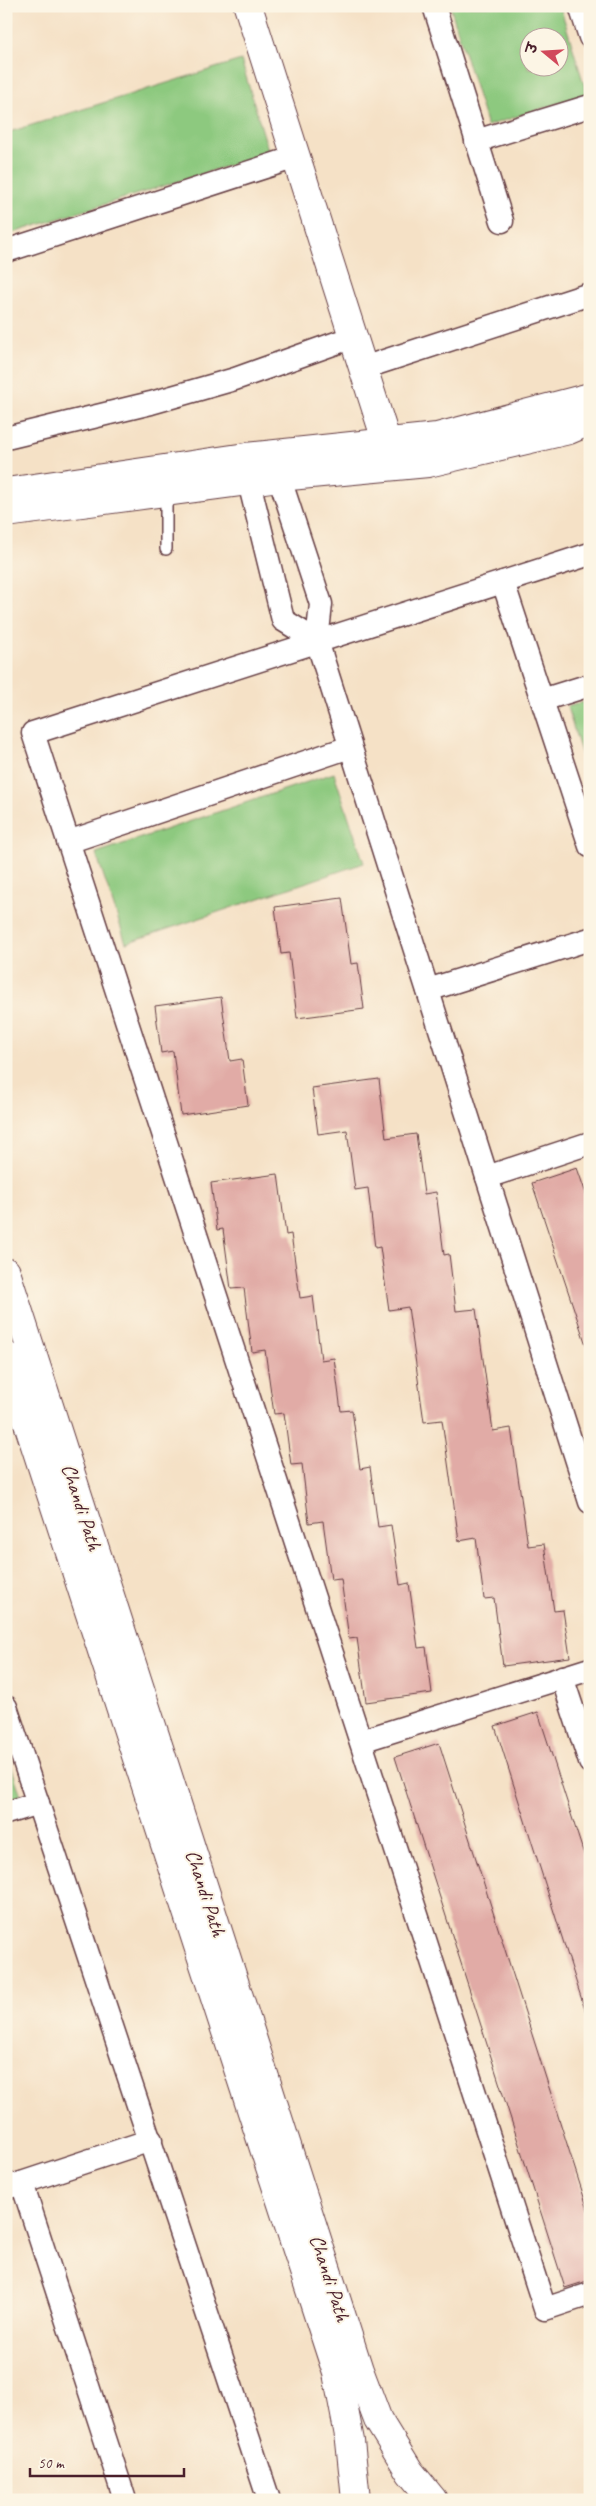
<svg xmlns="http://www.w3.org/2000/svg" width="596" height="2506" font-family="Caveat,'Playpen Sans Deva',sans-serif">
  <style>
    .green { fill: #8dc97f; stroke: #6c7455; fill-rule: evenodd }
    .building { fill: #e1aba6 }
    .lines { fill: none; stroke-linecap: round; stroke-linejoin: round }
    .service-casing { stroke: #643c42; stroke-width: 14 }
    .minor-casing { stroke: #643c42; stroke-width: 25 }
    .tertiary-casing { stroke: #643c42; stroke-width: 30 }
    .secondary-casing { stroke: #643c42; stroke-width: 30 }
    .service { stroke: #fff; stroke-width: 11 }
    .minor { stroke: #fff; stroke-width: 22 }
    .tertiary { stroke: #fff; stroke-width: 28 }
    .secondary { stroke: #fff; stroke-width: 28 }
    .labels { text-anchor: middle; stroke-width: 4; stroke-linejoin: round; paint-order: stroke }
    .street-label { font-size: 21px; fill: #4a1f2b; stroke: #fcf5e5 }
  </style>
  <rect width="100%" height="100%" fill="#fcf5e5"/>
  <filter id="ink" filterUnits="userSpaceOnUse"><feTurbulence type="fractalNoise" baseFrequency=".02" numOctaves="2"/><feDisplacementMap in="SourceGraphic" scale="10" xChannelSelector="R" yChannelSelector="G"/><feConvolveMatrix kernelMatrix="1 2 1 2 8 2 1 2 1" color-interpolation-filters="sRGB"/></filter>
  <filter id="wash" filterUnits="userSpaceOnUse"><feTurbulence type="fractalNoise" baseFrequency=".0096" numOctaves="4" result="noise"/><feDisplacementMap in="SourceGraphic" scale="20" xChannelSelector="R" yChannelSelector="G"/><feGaussianBlur stdDeviation="1.12" result="paint"/><feColorMatrix in="noise" values="0 0 0 0 0 0 0 0 0 0 0 0 0 0 0 0 0 1.4 0 .05"/><feComposite in="paint" operator="in"/></filter>
  <g filter="url(#wash)">
    <rect width="100%" height="100%" fill="#f5e1c6"/>
    <!-- green -->
    <g class="green">
      <path d="M 450,6 L 560,6 L 587,94 L 487,126 ZM 528,38 L 558,38 L 558,68 L 528,68 Z"/>
      <polygon points="241,60 269,153 6,235 6,133"/>
      <polygon points="590,700 590,781 567,707"/>
      <polygon points="334,773 364,863 126,943 96,853"/>
      <polygon points="6,1751 21,1796 6,1800"/>
    </g>
    <g id="blocks">
      <!-- building -->
      <g class="building">
        <polygon points="342,898 351,964 358,963 364,1009 297,1018 289,953 281,954 275,907"/>
        <polygon points="221,997 230,1061 242,1059 248,1105 181,1115 173,1051 161,1053 155,1006"/>
        <polygon points="379,1079 386,1138 416,1134 424,1194 436,1192 444,1255 449,1254 456,1311 476,1309 493,1431 511,1428 528,1546 544,1544 554,1611 563,1610 570,1657 503,1666 494,1598 484,1599 476,1538 459,1541 442,1420 424,1422 408,1307 389,1310 380,1247 375,1248 368,1188 355,1190 347,1130 318,1134 312,1088"/>
        <polygon points="577,1168 590,1205 590,1348 587,1348 532,1183"/>
        <polygon points="278,1174 286,1235 291,1234 300,1298 313,1296 321,1360 334,1358 341,1411 352,1410 360,1469 370,1467 378,1527 391,1525 400,1585 409,1583 418,1648 426,1647 432,1693 366,1702 357,1638 349,1639 341,1579 331,1580 323,1521 309,1523 302,1464 291,1465 284,1413 274,1414 265,1350 252,1352 244,1288 231,1289 223,1229 217,1230 211,1183"/>
        <polygon points="538,1712 590,1873 590,2013 586,2013 495,1726"/>
        <polygon points="439,1743 590,2216 590,2280 565,2288 395,1757"/>
      </g>
    </g>
  </g>
  <g filter="url(#ink)">
    <use href="#blocks" fill-opacity="0" stroke="#643c42" stroke-width="1"/>
    <g class="lines">
      <!-- service casing -->
      <g class="service-casing">
        <polyline id="service" points="166,492 166,549"/>
      </g>
      <!-- minor casing -->
      <g class="minor-casing">
        <g id="minor">
          <polyline points="434,6 502,221"/>
          <polyline points="580,6 590,37"/>
          <polyline points="476,141 590,106"/>
          <polyline points="6,251 296,157"/>
          <polyline points="363,368 590,294"/>
          <polyline points="6,438 151,403 235,379 353,337"/>
          <polyline points="274,461 321,604 317,641 590,1502"/>
          <polyline points="247,465 249,482 283,620 317,641"/>
          <polyline points="590,554 33,733 545,2309 590,2294"/>
          <polyline points="503,582 590,846"/>
          <polyline points="542,700 590,685"/>
          <polyline points="68,842 350,747"/>
          <polyline points="428,990 590,939"/>
          <polyline points="487,1177 590,1143"/>
          <polyline points="562,1677 590,1762"/>
          <polyline points="6,1707 269,2500"/>
          <polyline points="361,1741 590,1669"/>
          <polyline points="6,1813 38,1803"/>
          <polyline points="22,2183 125,2500"/>
          <polyline points="6,2188 151,2140"/>
        </g>
      </g>
      <!-- tertiary casing -->
      <g class="tertiary-casing">
        <g id="tertiary">
          <polyline points="248,6 392,459"/>
          <polyline points="6,492 246,457 437,437 590,397"/>
          <polyline points="6,513 279,477 428,463 569,430 590,421"/>
        </g>
      </g>
      <!-- secondary casing -->
      <g class="secondary-casing">
        <g id="secondary">
          <polyline points="6,1272 359,2370 378,2420 410,2472 433,2500"/>
          <polyline points="6,1356 337,2373 350,2441 356,2500"/>
        </g>
      </g>
      <!-- service -->
      <use href="#service" class="service"/>
      <!-- minor -->
      <use href="#minor" class="minor"/>
      <!-- tertiary -->
      <use href="#tertiary" class="tertiary"/>
      <!-- secondary -->
      <use href="#secondary" class="secondary"/>
    </g>
  </g>
  <g class="labels">
    <!-- street labels -->
    <g class="street-label">
      <text transform="translate(82 1507) rotate(72)" y="7">Chandi Path</text>
      <text transform="translate(206 1893) rotate(72)" y="7">Chandi Path</text>
      <text transform="translate(330 2278) rotate(72)" y="7">Chandi Path</text>
    </g>
  </g>
  <!-- margin -->
  <rect width="596" height="2506" fill="none" stroke="#fcf5e5" stroke-width="25"/>
  <!-- north arrow -->
  <g transform="translate(544 52) rotate(288)"><circle r="24" fill="#fcf5e5" stroke="#b59f9b"/>
  <path d="M0-4L9 19L0 12L-9 19Z" fill="#d1495b"/>
  <text y="-8" font-size="14" font-weight="bold" text-anchor="middle" fill="#4a1f2b">उ</text>
  </g>
  <!-- scale -->
  <path d="M30 2468v8h154v-8" fill="none" stroke="#4a1f2b" stroke-width="2.5"/>
  <text x="38" y="2468" font-size="15" fill="#4a1f2b" stroke="#fcf5e5" stroke-width="4" paint-order="stroke">50 m</text>
</svg>
